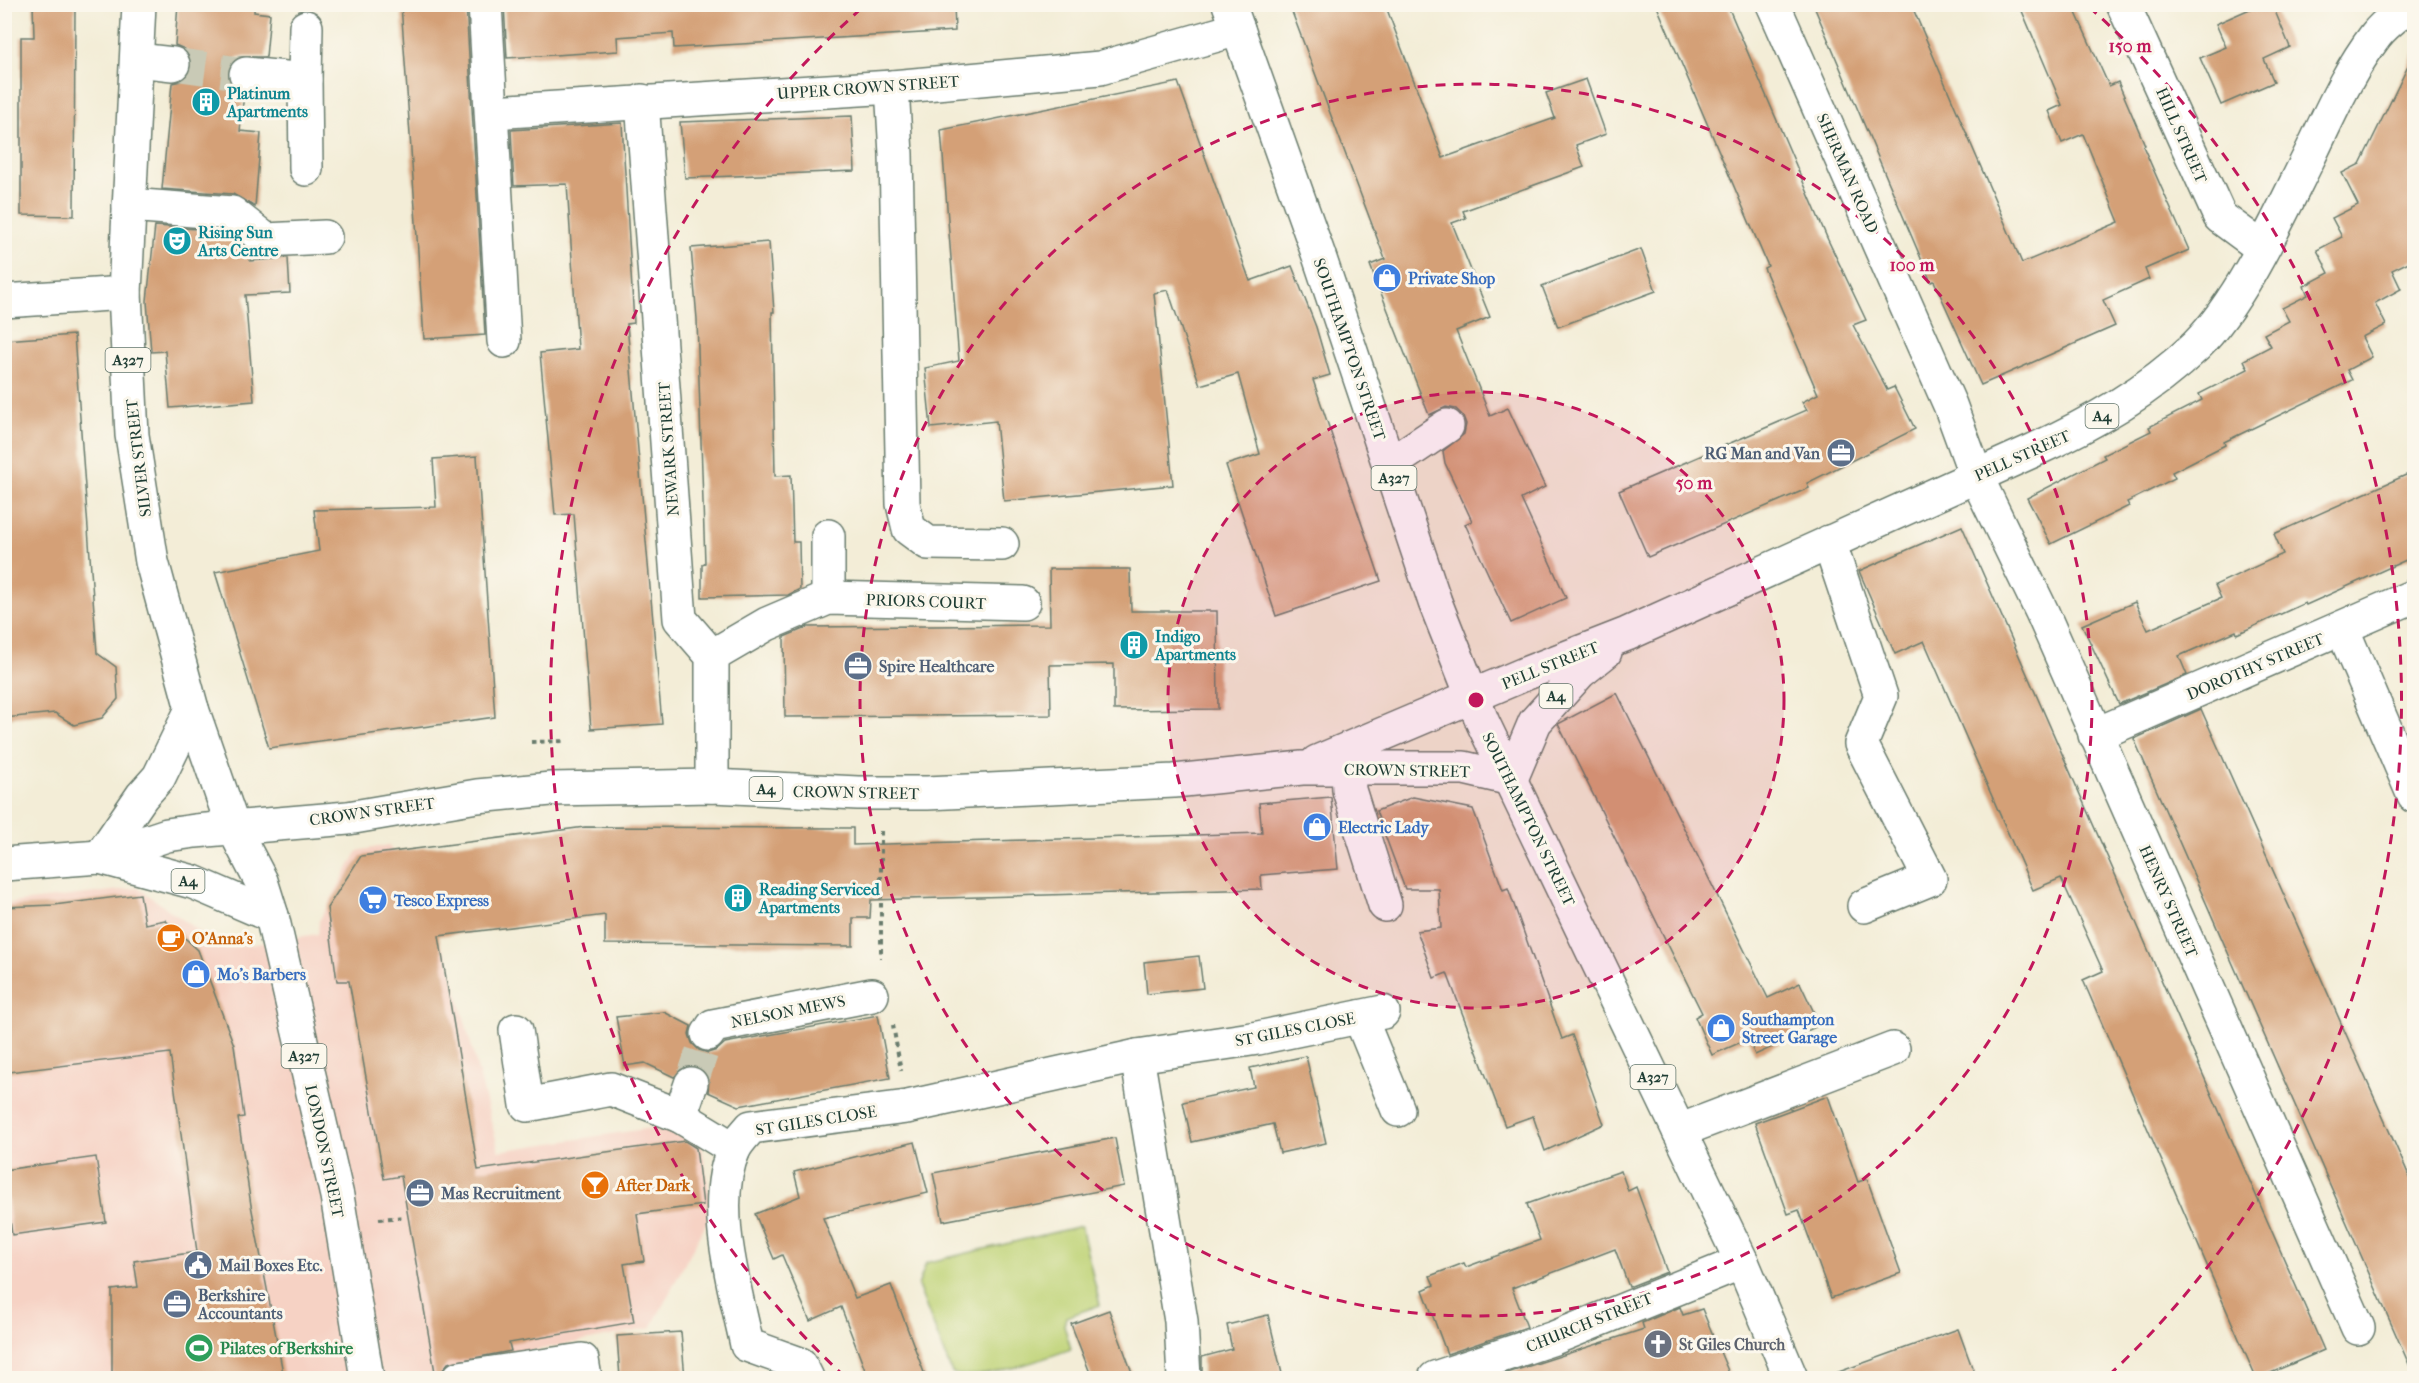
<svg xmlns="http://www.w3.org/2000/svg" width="2419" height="1383" font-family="'IM FELL French Canon',serif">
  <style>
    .built { fill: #f6d2c4 }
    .green { fill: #bfd377; stroke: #6f8856; stroke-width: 1.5 }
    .building { fill: #d4a077 }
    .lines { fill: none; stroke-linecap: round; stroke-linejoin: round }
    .minor-tunnel { stroke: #c9cab6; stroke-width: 33; stroke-dasharray: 33 16; stroke-linecap: butt }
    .minor-casing { stroke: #697b6d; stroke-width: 36 }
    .major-casing { stroke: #697b6d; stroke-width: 36 }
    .path { stroke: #697b6d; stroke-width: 4; stroke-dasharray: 4.5 4.5; stroke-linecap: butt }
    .minor { stroke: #fff; stroke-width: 33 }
    .major { stroke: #fff; stroke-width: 33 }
    .ring { fill: none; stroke: #c2185b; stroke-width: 3; stroke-dasharray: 10 8 }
    .labels { text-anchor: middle; stroke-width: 6; stroke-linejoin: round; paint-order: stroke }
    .shield { fill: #fbf7ec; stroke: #61756b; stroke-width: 1.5 }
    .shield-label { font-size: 15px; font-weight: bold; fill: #1f3d34 }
    .street-label { font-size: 16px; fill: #1f3d34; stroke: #fbf7ec }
    .culture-label { font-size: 16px; font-weight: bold; fill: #0d838f; stroke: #fbf7ec; text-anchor: start }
    .shop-label { font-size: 16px; font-weight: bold; fill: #366cbe; stroke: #fbf7ec; text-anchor: start }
    .service-label { font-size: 16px; font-weight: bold; fill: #4e5e75; stroke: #fbf7ec; text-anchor: start }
    .food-label { font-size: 16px; font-weight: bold; fill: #c56008; stroke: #fbf7ec; text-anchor: start }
    .worship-label { font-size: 16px; font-weight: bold; fill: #5b616d; stroke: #fbf7ec; text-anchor: start }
    .leisure-label { font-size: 16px; font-weight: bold; fill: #27864d; stroke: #fbf7ec; text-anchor: start }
    .centre { fill: #c2185b; stroke: #fbf7ec; stroke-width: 3 }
    .ring-label { font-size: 18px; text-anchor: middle; font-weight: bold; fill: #c2185b; stroke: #fbf7ec; stroke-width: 6; stroke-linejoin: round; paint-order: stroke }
  </style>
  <rect width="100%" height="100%" fill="#fbf7ec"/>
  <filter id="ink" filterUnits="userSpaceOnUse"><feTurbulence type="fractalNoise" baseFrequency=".0167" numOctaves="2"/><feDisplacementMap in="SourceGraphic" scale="12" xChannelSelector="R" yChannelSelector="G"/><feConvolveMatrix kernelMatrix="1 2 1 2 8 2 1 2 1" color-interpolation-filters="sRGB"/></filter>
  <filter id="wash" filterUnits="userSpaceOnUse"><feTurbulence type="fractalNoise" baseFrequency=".008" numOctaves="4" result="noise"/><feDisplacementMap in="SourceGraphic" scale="24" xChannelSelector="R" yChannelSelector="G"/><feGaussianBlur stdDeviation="1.35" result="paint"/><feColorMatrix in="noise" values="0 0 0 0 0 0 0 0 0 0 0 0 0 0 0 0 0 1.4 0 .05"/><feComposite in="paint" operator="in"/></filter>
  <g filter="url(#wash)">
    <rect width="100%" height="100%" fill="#f3edd7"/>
    <!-- built -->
    <polygon class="built" points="389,845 449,961 499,1151 698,1121 712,1212 651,1328 532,1351 536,1378 5,1378 4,904 138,888 224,949 318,934 319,921 358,851"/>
    <!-- green -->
    <path class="green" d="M 1081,1226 L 1100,1305 L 1066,1317 L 1064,1325 L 1071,1349 C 1043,1359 978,1383 952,1373 L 918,1286 L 926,1263 Z"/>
    <g id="blocks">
      <!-- building -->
      <g class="building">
        <polygon points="33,4 75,4 74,216 21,215 21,37 34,37"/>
        <polygon points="178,4 254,4 254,12 270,14 266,57 239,57 231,64 227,73 229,82 235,89 244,93 240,131 261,133 255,207 233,194 162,189 172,83 181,81 188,76 192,65 190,56 185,49 175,45"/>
        <polygon points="401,4 466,4 485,335 424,339"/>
        <polygon points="504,4 954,4 955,31 674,48 673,33 617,37 618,51 507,58"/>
        <polygon points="1289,4 1385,4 1443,158 1555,118 1546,93 1586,79 1606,134 1576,145 1584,167 1463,211 1466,218 1452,223 1490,317 1456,331 1490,416 1508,408 1545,487 1521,499 1566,598 1511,623 1465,524 1472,521 1445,463 1443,451 1464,434 1466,424 1463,416 1456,409 1446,407 1429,415 1370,265 1385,259"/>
        <polygon points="1656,4 1727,4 1828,240 1866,320 1853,325 1887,390 1894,387 1915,429 1807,483 1809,488 1648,557 1619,491 1807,410 1802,402 1818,394 1764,268 1768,266"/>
        <polygon points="1813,4 1911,4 2022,263 2119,222 2083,134 2062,143 2049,111 2062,105 2019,4 2072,4 2109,86 2118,82 2145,145 2143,146 2189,250 2145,269 2149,279 2103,300 2115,326 1981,385 1934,281 1931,282"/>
        <polygon points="2261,4 2272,4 2290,47 2264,59 2274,82 2221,105 2200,58 2226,47 2216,24"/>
        <polygon points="2415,52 2415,259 2392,270 2401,289 2375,303 2386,325 2362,337 2372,357 2347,370 2352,380 2224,442 2225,445 2172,472 2175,478 2127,502 2129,506 2051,544 2027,498 2105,458 2103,455 2151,431 2149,427 2202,400 2199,394 2248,369 2244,360 2271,346 2264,334 2289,321 2282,308 2308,295 2304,286 2329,273 2317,250 2342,237 2332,218 2358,205 2342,173 2360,164"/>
        <polygon points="1178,82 1250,281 1292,266 1316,327 1330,375 1313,380 1381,581 1276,616 1226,465 1260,454 1238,374 1200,385 1168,290 1154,293 1173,485 1004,501 996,421 931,428 925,368 959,361 941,130"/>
        <polygon points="852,116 855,171 685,178 680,122"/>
        <polygon points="622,123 634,323 627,324 662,724 591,729 574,514 555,515 540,353 578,349 567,184 514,186 511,130"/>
        <polygon points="155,226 225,231 251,252 250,261 288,258 290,293 245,295 254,401 170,408 165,351 151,352 147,301"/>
        <polygon points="769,242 774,312 772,312 775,476 791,475 793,542 799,542 800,589 788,595 702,597 702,564 705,563 697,319 691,248"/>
        <polygon points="1641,249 1656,291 1558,327 1542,286"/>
        <polygon points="74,335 97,653 116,667 118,699 102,718 74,725 55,713 4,718 4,340"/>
        <polygon points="477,456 495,717 269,748 215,572 319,551 314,510 436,507 433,459"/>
        <polygon points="2415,471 2415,556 2306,605 2305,603 2237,634 2236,631 2179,656 2187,675 2119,704 2082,625 2135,602 2148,630 2221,598 2215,585 2283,554 2274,534"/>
        <polygon points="1962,526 2324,1350 2259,1378 2256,1378 2083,980 2103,971 2061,878 2033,890 1924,641 1895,654 1859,571"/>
        <polygon points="1049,569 1130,569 1131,611 1217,611 1218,709 1114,710 1114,664 1050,665 1051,715 785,717 784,637 808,627 1050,625"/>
        <polygon points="1617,693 1768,998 1800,983 1820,1025 1755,1055 1748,1039 1712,1055 1695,1017 1702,1013 1558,724"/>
        <polygon points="2201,709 2415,1189 2415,1378 2134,739"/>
        <polygon points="1331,797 1338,869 1261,875 1262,889 871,900 870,918 853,918 853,946 605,944 605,915 439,936 478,1170 685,1141 696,1148 703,1205 637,1214 644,1261 624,1264 634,1322 509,1343 511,1351 448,1363 442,1371 441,1378 436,1378 401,1176 384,1179 349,981 337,981 327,908 361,856 585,827 853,828 853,845 1262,833 1259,803"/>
        <polygon points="1413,797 1473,809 1503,890 1508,888 1562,1039 1572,1035 1604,1124 1545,1151 1533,1116 1505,1126 1447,973 1434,978 1417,931 1441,928 1439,889 1405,889 1376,811"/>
        <polygon points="140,894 145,924 165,920 198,950 234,1045 244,1117 238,1118 251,1205 284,1378 112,1378 112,1290 138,1287 134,1261 197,1252 170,1053 9,1072 4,1023 4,907 54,905"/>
        <polygon points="1199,956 1203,988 1147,994 1144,962"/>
        <polygon points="664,1012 691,1026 689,1034 692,1043 699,1050 708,1053 717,1050 725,1043 878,1015 890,1078 739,1106 708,1092 709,1080 705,1071 698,1067 687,1066 674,1077 645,1063 625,1066 616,1017"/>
        <polygon points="1306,1056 1326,1143 1280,1153 1273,1124 1192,1142 1183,1102 1254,1087 1250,1068"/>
        <polygon points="1828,1096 1858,1182 1867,1179 1901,1273 1831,1298 1799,1210 1788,1214 1755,1123"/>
        <polygon points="1115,1138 1124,1186 943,1221 933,1173"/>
        <polygon points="915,1142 928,1193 823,1218 855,1298 891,1285 926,1378 868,1378 841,1307 810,1321 782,1255 774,1259 755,1214 800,1196 794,1172"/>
        <polygon points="96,1157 106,1222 12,1235 4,1170"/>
        <polygon points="1621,1171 1628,1191 1636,1187 1667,1272 1629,1287 1615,1249 1512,1288 1527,1327 1447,1354 1423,1290 1434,1285 1430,1276 1464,1263 1466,1267 1540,1240 1527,1204"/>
        <polygon points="1680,1307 1683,1315 1702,1309 1731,1378 1492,1378 1644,1329 1642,1323"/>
        <polygon points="1109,1310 1134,1378 1092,1378 1071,1324"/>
        <polygon points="1268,1315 1283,1378 1202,1378 1202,1357 1232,1349 1227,1325"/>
        <polygon points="1958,1329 1976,1378 1833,1378 1833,1374"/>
        <polygon points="681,1332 685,1378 620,1378 617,1336"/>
      </g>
    </g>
  </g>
  <g filter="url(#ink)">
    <use href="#blocks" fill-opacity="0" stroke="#697b6d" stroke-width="1.5"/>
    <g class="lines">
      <!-- minor-tunnel -->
      <g class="minor-tunnel">
        <polyline points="173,64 246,74"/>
        <polyline points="691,1084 708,1034"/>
      </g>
      <!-- minor casing -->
      <g class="minor-casing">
        <g id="minor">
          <polyline points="485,4 504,341"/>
          <polyline points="1773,4 1950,405 1976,476 2042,612 2358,1328"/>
          <polyline points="2123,4 2220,217 2262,248"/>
          <polyline points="137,60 173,64"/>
          <polyline points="246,74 305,80 306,169"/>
          <polyline points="305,80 306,27"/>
          <polyline points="892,87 896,154 903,504 909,529 928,543 1002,544"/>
          <polyline points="642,101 680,619 712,656 712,786"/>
          <polyline points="492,112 892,87 1100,68 1238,29"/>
          <polyline points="129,205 232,213 266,240 325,237"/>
          <polyline points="4,301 125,293"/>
          <polyline points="1389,465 1447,426"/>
          <polyline points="1829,542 1881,696 1861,744 1930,879 1864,906"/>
          <polyline points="828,598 828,536"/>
          <polyline points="2342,628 2414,796"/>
          <polyline points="712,656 767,624 828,598 1023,603"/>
          <polyline points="2095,735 2414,596"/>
          <polyline points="1348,768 1349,790 1385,905"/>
          <polyline points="1360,1017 1398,1110"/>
          <polyline points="516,1030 527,1105 611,1089 680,1116 734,1149"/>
          <polyline points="708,1034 713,1026 872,995"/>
          <polyline points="1137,1056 1181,1321 1184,1378"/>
          <polyline points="680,1116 691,1084"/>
          <polyline points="1679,1131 1893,1049"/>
          <polyline points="459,1378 582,1360 585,1378"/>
          <path d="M 807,1378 L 800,1364 L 747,1345 C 735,1288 709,1204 734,1149 C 738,1141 746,1133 751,1127 L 907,1107 L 1137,1056 L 1258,1038 L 1383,1012"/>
          <polyline points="1435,1378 1554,1338 1742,1262"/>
        </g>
      </g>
      <!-- major casing -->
      <g class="major-casing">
        <g id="major">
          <polyline points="139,4 125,293 132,435 152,562 192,709 233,827 261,881 272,916 337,1196 367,1378"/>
          <polyline points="1229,4 1319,256 1435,602 1483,723 1742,1262 1791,1378"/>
          <path d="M 1317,762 L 1527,673 L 1627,634 L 2032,451 C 2091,424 2148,392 2196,346 C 2242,300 2279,217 2308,159 C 2329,116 2347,73 2376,35 C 2385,23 2399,14 2410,4"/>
          <polyline points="1511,779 1535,722 1580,672 1605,652"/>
          <polyline points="100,857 193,882 272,916"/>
          <polyline points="100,857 142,796 159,777 192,709"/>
          <polyline points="4,864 100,857 167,835 195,831 348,818 477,796 551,789 712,786 858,793 927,793 1174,781 1302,768 1464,768 1511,779"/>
        </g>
      </g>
      <!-- path -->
      <g class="path">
        <polyline points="531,742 567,741"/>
        <polyline points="881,831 881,958"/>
        <polyline points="893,1025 901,1071"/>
        <polyline points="379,1219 405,1217"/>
      </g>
      <!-- minor -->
      <use href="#minor" class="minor"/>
      <!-- major -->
      <use href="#major" class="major"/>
    </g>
  </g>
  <!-- distance rings -->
  <circle cx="1476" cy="700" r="308" fill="#c2185b" fill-opacity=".12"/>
  <g class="ring">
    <circle cx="1476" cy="700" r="308"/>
    <circle cx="1476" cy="700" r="616"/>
    <path d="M845 1377A925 925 0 0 1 863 7M2089 7A925 925 0 0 1 2107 1377"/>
  </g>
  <!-- icons -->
  <defs>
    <g id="building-disc" transform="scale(1.5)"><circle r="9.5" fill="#0f9aa8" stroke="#fbf7ec"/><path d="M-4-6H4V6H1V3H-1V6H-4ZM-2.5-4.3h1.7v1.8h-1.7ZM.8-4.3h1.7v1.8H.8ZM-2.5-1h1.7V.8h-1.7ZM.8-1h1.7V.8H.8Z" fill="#fff"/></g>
    <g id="theatre-disc" transform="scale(1.5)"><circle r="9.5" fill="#0f9aa8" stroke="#fbf7ec"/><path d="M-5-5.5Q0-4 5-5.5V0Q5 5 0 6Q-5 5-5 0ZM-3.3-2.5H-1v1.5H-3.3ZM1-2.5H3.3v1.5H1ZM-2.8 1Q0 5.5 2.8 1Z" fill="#fff"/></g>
    <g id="shop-disc" transform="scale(1.5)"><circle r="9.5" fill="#3f7fe0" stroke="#fbf7ec"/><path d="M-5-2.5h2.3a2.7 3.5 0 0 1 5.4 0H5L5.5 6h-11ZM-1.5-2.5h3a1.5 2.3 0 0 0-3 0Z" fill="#fff"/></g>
    <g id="office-disc" transform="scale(1.5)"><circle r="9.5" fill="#5c6f8a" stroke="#fbf7ec"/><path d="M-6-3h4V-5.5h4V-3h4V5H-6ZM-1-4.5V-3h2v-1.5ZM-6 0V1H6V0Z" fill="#fff"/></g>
    <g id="supermarket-disc" transform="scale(1.5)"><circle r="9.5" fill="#3f7fe0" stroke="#fbf7ec"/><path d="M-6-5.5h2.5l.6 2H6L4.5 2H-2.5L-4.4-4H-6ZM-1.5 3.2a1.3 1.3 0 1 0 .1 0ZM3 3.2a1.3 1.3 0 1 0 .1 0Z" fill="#fff"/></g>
    <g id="cafe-disc" transform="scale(1.5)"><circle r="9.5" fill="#e8710a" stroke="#fbf7ec"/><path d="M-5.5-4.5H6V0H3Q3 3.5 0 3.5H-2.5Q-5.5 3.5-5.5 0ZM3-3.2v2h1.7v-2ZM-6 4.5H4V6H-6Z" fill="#fff"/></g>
    <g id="bar-disc" transform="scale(1.5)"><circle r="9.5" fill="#e8710a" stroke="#fbf7ec"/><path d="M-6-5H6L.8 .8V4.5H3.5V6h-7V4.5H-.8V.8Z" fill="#fff"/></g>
    <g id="civic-disc" transform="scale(1.5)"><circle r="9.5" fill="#5c6f8a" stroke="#fbf7ec"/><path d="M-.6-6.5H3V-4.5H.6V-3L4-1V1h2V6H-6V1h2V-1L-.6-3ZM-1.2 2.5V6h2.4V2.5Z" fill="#fff"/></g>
    <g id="church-disc" transform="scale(1.5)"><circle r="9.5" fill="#6b7280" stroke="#fbf7ec"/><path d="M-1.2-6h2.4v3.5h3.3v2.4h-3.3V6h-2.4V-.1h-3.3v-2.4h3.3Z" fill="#fff"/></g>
    <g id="stadium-disc" transform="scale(1.5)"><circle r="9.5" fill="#2e9e5b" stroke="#fbf7ec"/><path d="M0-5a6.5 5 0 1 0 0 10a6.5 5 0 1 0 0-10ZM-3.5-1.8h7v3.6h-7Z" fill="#fff"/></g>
  </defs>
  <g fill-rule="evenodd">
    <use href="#building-disc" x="206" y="102"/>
    <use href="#theatre-disc" x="177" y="241"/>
    <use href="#shop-disc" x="1387" y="278"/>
    <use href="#office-disc" x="1841" y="453"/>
    <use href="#building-disc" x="1134" y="645"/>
    <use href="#office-disc" x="858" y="666"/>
    <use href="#shop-disc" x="1317" y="827"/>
    <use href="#building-disc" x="738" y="898"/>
    <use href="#supermarket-disc" x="373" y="900"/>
    <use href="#cafe-disc" x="171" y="938"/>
    <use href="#shop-disc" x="196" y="974"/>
    <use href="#shop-disc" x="1721" y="1028"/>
    <use href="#bar-disc" x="595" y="1185"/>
    <use href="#office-disc" x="420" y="1193"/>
    <use href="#civic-disc" x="198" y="1265"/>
    <use href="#office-disc" x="177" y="1304"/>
    <use href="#church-disc" x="1658" y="1344"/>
    <use href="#stadium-disc" x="199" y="1348"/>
  </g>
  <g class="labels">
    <!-- shield labels -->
    <g class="shield">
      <rect x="105.5" y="348" width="45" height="24" rx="4.5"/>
      <rect x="2085.5" y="404" width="33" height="24" rx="4.5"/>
      <rect x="1371.5" y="466" width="45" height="24" rx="4.5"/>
      <rect x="1539.5" y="684" width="33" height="24" rx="4.5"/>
      <rect x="749.5" y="777" width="33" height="24" rx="4.5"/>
      <rect x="171.5" y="869" width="33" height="24" rx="4.5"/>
      <rect x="281.5" y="1044" width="45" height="24" rx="4.5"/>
      <rect x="1630.5" y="1065" width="45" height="24" rx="4.5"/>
    </g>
    <g class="shield-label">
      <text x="128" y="365">A327</text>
      <text x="2102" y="421">A4</text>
      <text x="1394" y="483">A327</text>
      <text x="1556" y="701">A4</text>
      <text x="766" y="794">A4</text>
      <text x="188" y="886">A4</text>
      <text x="304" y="1061">A327</text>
      <text x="1653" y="1082">A327</text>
    </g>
    <!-- street labels -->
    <g class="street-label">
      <text transform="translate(868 87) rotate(-4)" y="6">UPPER CROWN STREET</text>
      <text transform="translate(2182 135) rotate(66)" y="6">HILL STREET</text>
      <text transform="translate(1848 173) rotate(66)" y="6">SHERMAN ROAD</text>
      <text transform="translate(1350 349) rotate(71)" y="6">SOUTHAMPTON STREET</text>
      <text transform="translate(668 449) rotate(-94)" y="6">NEWARK STREET</text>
      <text transform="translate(2022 455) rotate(-24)" y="6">PELL STREET</text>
      <text transform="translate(138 458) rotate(-97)" y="6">SILVER STREET</text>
      <text transform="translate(926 601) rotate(2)" y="6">PRIORS COURT</text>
      <text transform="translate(1550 665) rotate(-22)" y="6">PELL STREET</text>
      <text transform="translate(2255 666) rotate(-23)" y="6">DOROTHY STREET</text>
      <text transform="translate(1407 770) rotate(1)" y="6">CROWN STREET</text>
      <text transform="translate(856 792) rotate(1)" y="6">CROWN STREET</text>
      <text transform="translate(372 811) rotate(-8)" y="6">CROWN STREET</text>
      <text transform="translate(1529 819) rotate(64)" y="6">SOUTHAMPTON STREET</text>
      <text transform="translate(2169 901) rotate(66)" y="6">HENRY STREET</text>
      <text transform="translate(788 1011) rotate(-11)" y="6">NELSON MEWS</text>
      <text transform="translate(1295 1029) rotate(-11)" y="6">ST GILES CLOSE</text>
      <text transform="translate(816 1120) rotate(-9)" y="6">ST GILES CLOSE</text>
      <text transform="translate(325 1151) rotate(78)" y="6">LONDON STREET</text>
      <text transform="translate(1589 1322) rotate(-22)" y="6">CHURCH STREET</text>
    </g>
    <!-- culture labels -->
    <g class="culture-label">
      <text x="227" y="99">Platinum<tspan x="227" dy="18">Apartments</tspan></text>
      <text x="198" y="238">Rising Sun<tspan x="198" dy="18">Arts Centre</tspan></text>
      <text x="1155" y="642">Indigo<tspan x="1155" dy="18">Apartments</tspan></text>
      <text x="759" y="895">Reading Serviced<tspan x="759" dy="18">Apartments</tspan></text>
    </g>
    <!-- shop labels -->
    <g class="shop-label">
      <text x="1408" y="284">Private Shop</text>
      <text x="1338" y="833">Electric Lady</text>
      <text x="394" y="906">Tesco Express</text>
      <text x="217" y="980">Mo's Barbers</text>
      <text x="1742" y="1025">Southampton<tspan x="1742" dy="18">Street Garage</tspan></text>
    </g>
    <!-- service labels -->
    <g class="service-label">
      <text x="1820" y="459" text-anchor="end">RG Man and Van</text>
      <text x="879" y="672">Spire Healthcare</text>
      <text x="441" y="1199">Mas Recruitment</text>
      <text x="219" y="1271">Mail Boxes Etc.</text>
      <text x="198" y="1301">Berkshire<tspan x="198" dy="18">Accountants</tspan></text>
    </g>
    <!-- food labels -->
    <g class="food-label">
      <text x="192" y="944">O'Anna's</text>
      <text x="616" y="1191">After Dark</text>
    </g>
    <!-- worship labels -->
    <g class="worship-label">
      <text x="1679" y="1350">St Giles Church</text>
    </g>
    <!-- leisure labels -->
    <g class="leisure-label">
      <text x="220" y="1354">Pilates of Berkshire</text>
    </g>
  </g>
  <circle cx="1476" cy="700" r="9" class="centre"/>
  <g class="ring-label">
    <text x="2130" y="52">150 m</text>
    <text x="1912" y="271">100 m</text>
    <text x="1694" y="489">50 m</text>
  </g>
  <!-- margin -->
  <rect width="2419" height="1383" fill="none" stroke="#fbf7ec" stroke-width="24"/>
</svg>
